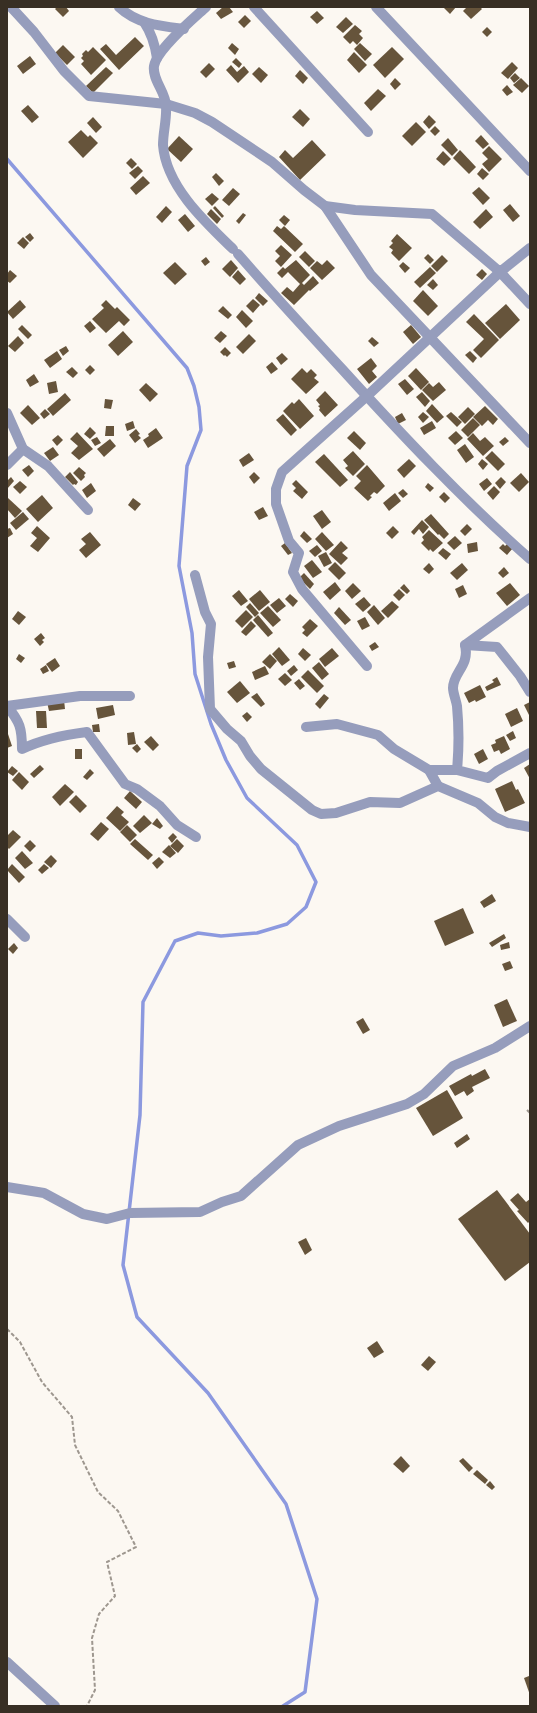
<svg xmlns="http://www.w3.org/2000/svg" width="537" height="1713" font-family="'Work Sans',sans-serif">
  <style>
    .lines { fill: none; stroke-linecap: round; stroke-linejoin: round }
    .stream { stroke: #8c99df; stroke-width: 3.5 }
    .building { fill: #66543b }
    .path { stroke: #9e978f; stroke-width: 2; stroke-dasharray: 4 2; stroke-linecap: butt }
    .minor { stroke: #969dbc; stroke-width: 10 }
  </style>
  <rect width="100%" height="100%" fill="#fcf8f2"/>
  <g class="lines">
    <!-- stream -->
    <polyline class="stream" points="7,159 187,368 194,386 199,407 201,430 187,466 179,566 192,633 195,674 211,724 226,760 247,798 297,845 316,882 306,907 287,924 257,933 221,936 198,933 175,941 143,1002 140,1115 123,1265 137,1317 208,1393 286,1504 317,1599 305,1692 283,1706"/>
  </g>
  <!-- building -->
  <g class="building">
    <polygon points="57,7 66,7 69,11 63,17 55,9"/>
    <polygon points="223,7 229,7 233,12 221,19 216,13"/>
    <polygon points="443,7 456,7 450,14"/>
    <polygon points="467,7 480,7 482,9 471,19 463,11"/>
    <polygon points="317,11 324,18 317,24 310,17"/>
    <polygon points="245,15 251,21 244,28 238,22"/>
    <polygon points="346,17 353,24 343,33 336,27"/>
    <polygon points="355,25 362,31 359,34 363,38 357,45 353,41 350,44 343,37"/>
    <polygon points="487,27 492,32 487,37 482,32"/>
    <polygon points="135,37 144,46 119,70 100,49 106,44 116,55"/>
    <polygon points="232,43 239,49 235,55 228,48"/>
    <polygon points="360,43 372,54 365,61 354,49"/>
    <polygon points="63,45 75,57 67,65 55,53"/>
    <polygon points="93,47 106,60 91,75 81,64 84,61 81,58 83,56 82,54 86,50 88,52"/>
    <polygon points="392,47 404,59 385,78 373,65"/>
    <polygon points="354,52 367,65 359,73 347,60"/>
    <polygon points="30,56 36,64 23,74 17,66"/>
    <polygon points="236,58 242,64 239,68 232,62"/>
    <polygon points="512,62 518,68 508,79 501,73"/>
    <polygon points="209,63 215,69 206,78 200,72"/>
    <polygon points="231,65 237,72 244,66 249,72 238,83 226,70"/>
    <polygon points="106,67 113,73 93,93 86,86"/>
    <polygon points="259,67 268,75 261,83 252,74"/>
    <polygon points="300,70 308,78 303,84 295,76"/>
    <polygon points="515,73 520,78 514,83 510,78"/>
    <polygon points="395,78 401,84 395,90 390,84"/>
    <polygon points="521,78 529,86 522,93 513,85"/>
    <polygon points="507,85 513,92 507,96 502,90"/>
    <polygon points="378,89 386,96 371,111 364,103"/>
    <polygon points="28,105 39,117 32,123 21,111"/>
    <polygon points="300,109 310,119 303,127 292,117"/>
    <polygon points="429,115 436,122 429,129 423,122"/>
    <polygon points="93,117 102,127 96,133 87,123"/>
    <polygon points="416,122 426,132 412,146 402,136"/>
    <polygon points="435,126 440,131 435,136 430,131"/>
    <polygon points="81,130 88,137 90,135 98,143 83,158 68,142"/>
    <polygon points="481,135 489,144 483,149 475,141"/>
    <polygon points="179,136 193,149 181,162 167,149"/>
    <polygon points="448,138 458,150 452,156 441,145"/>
    <polygon points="312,140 326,155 300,180 279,157 285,150 293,158"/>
    <polygon points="489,146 502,159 489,172 482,164 488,159 482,153"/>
    <polygon points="460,150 476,167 469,174 453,158"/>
    <polygon points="443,151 451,159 444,166 436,159"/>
    <polygon points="131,158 137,164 132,169 126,163"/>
    <polygon points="138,166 143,171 135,179 129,173"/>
    <polygon points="482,168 489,174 483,180 477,174"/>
    <polygon points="216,173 224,181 219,186 212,177"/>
    <polygon points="143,176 150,183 136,195 130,188"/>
    <polygon points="479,187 490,198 483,205 472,193"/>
    <polygon points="233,188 240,194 229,206 222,200"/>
    <polygon points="212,193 219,199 212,206 205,199"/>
    <polygon points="510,204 520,216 513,222 503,210"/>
    <polygon points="166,206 172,212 162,223 156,217"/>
    <polygon points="215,206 224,216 222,218 213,208"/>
    <polygon points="211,209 221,219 217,224 207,214"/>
    <polygon points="486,209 493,217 480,229 473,222"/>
    <polygon points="243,213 246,215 239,224 236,221"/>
    <polygon points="185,214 195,226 188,232 178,220"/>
    <polygon points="284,215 290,220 285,226 279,220"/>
    <polygon points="277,226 281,229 284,226 303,244 295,252 273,231"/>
    <polygon points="30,233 34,238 30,242 25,237"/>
    <polygon points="397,234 412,248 399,261 391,253 393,250 389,247 393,243 391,241"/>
    <polygon points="23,237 29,243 24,249 17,243"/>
    <polygon points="281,245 292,255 281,267 275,261 280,256 275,251"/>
    <polygon points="305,251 315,261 309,267 299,257"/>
    <polygon points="428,254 434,260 430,264 424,258"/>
    <polygon points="442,255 448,261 437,272 431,266"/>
    <polygon points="206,257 210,262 205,266 201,261"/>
    <polygon points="231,260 238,268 230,277 222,269"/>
    <polygon points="296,260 310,275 302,283 304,285 313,276 319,283 310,291 309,290 294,305 281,293 287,287 293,292 300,284 288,272 282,278 277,273 283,267 285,269"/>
    <polygon points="327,260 335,268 322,280 310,268 317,261 322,265"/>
    <polygon points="175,262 187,274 175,285 163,273"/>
    <polygon points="403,262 410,268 405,273 399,266"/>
    <polygon points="430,267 436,273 420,288 414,282"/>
    <polygon points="482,269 487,274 482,280 476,275"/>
    <polygon points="10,270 17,276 10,283 7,281 7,274"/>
    <polygon points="238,270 246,279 240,285 232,277"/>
    <polygon points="433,279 438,285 433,290 427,285"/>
    <polygon points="423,290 438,306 428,316 413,301"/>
    <polygon points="259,293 268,301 263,306 255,298"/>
    <polygon points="253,299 260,305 253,313 246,306"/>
    <polygon points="20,300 26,307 13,319 7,312"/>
    <polygon points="106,300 115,309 117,307 130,320 124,326 119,321 106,333 92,319 104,308 101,305"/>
    <polygon points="506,304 520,320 500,339 485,323"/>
    <polygon points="223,306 232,315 228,319 218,311"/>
    <polygon points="242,310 253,321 246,328 236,317"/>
    <polygon points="474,314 499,340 481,358 473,350 484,339 466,322"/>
    <polygon points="90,321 96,328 90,333 84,326"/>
    <polygon points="22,325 32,335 28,339 18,329"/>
    <polygon points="411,325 421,337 413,344 403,332"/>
    <polygon points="123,331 133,342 118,356 108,345"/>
    <polygon points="221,331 227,336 220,343 214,338"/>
    <polygon points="249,334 256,341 243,354 236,347"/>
    <polygon points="18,336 24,343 15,352 8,346"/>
    <polygon points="372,337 379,343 374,347 368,341"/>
    <polygon points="66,346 69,351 63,356 59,350"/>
    <polygon points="225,347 231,353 227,357 225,355 224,356 220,352"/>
    <polygon points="57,351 62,359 50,368 44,360"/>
    <polygon points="470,351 477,358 473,363 465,355"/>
    <polygon points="282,353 288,359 281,365 276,358"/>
    <polygon points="371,358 377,366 372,371 377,377 369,384 357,369"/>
    <polygon points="272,362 278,369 271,374 266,367"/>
    <polygon points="90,365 95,370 90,375 85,370"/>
    <polygon points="72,367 78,373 73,378 66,372"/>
    <polygon points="302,368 307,373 311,369 317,375 314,378 319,382 306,394 291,379"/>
    <polygon points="416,368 429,382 421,390 408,376"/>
    <polygon points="34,374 39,382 30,387 26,380"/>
    <polygon points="405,379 414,389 407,395 398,384"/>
    <polygon points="56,381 58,392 49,394 47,383"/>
    <polygon points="439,382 446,390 433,401 422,390 429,383 433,387"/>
    <polygon points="146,383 158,394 150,402 139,390"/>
    <polygon points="325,391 338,405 325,417 319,410 320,408 318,406 320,405 316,400"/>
    <polygon points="422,392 430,401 425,407 416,397"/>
    <polygon points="65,393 71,400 53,416 47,409"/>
    <polygon points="105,399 113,400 111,409 104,408"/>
    <polygon points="299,399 314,416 300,429 283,411 292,402 294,404"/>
    <polygon points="432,404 444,417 437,423 426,411"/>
    <polygon points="28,405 40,418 32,425 20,413"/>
    <polygon points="485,406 498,419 493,425 488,420 482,426 473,417"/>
    <polygon points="468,407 475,414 465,424 458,417"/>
    <polygon points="45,409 50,414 44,419 40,414"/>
    <polygon points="423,412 429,417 423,423 418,417"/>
    <polygon points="451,412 462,422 457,427 446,416"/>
    <polygon points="402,413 406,420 398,424 395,417"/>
    <polygon points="283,414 297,430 291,436 276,420"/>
    <polygon points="473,418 480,425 468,437 461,430"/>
    <polygon points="133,421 135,428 127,431 125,424"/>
    <polygon points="432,421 436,428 424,435 420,428"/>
    <polygon points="106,426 114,426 114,436 105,436"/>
    <polygon points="90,427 96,433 90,439 84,434"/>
    <polygon points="156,428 163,438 148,448 143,440 149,436 148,434"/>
    <polygon points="136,429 140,434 138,435 141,438 135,443 129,435"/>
    <polygon points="354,431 366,443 360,450 347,438"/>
    <polygon points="456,431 463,438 455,445 448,438"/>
    <polygon points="77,432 93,449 79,460 71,453 78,446 70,439"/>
    <polygon points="473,433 480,441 485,437 494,446 483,456 467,439"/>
    <polygon points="58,435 63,440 57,446 52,440"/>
    <polygon points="97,437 101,443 95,446 91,440"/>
    <polygon points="505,437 509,441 503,446 499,442"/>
    <polygon points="110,439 116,446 104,457 97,449"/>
    <polygon points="465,444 474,457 466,463 457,450"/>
    <polygon points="53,447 59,455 50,461 44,453"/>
    <polygon points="353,451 365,464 353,476 345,468 348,466 343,460"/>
    <polygon points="492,451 505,464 498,471 485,458"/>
    <polygon points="249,453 254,460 243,467 239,460"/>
    <polygon points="324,454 348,480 340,487 315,462"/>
    <polygon points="409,459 416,466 404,478 397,470"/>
    <polygon points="482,459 488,464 483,470 478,464"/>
    <polygon points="29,465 34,471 28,477 22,470"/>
    <polygon points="367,465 385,486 377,494 374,492 370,496 372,497 368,501 354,488 361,481 356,476"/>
    <polygon points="79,467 86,473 84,475 85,477 81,481 73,473"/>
    <polygon points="70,472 78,482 76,485 74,484 73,485 65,477"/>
    <polygon points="254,472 260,478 254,484 249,477"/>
    <polygon points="521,473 529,482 519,492 510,483"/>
    <polygon points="11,477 14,481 7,489 7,481"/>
    <polygon points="501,477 506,482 500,489 495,483"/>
    <polygon points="487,478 492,484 484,491 479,484"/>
    <polygon points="296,480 308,492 302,499 293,491 296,488 292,484"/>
    <polygon points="20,481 27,487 20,494 13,487"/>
    <polygon points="91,483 96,491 87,498 82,490"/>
    <polygon points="428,483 434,488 430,492 425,487"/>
    <polygon points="494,486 500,492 493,500 487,493"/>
    <polygon points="403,489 408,494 403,498 398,493"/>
    <polygon points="444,492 450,498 445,503 439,497"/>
    <polygon points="395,493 401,501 389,511 383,503"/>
    <polygon points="42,495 53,508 38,522 26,509"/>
    <polygon points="8,498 22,511 15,518 7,509 7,499"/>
    <polygon points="133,498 141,504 135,511 128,505"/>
    <polygon points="263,507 268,516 259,520 254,512"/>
    <polygon points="322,510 331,522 322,529 313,516"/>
    <polygon points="23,512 29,519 16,530 10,523"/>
    <polygon points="431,514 449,534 444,539 439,534 438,535 424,520"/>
    <polygon points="422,520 429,527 423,534 419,529 414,535 411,532"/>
    <polygon points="467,524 472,529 465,536 460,531"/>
    <polygon points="37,526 50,538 38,552 30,546 37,538 31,533"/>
    <polygon points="393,526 399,532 392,539 386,533"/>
    <polygon points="10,528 13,534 7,538 7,529"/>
    <polygon points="429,530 443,543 433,552 430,549 429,551 421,543 424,540 422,537"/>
    <polygon points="304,531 312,539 307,543 300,536"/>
    <polygon points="90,532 101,545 86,558 79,550 86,544 81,539"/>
    <polygon points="322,532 334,545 326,551 315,539"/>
    <polygon points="455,536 462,543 454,550 447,543"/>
    <polygon points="341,541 348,548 342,553 348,558 341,565 329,554"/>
    <polygon points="477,542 478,551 468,553 467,544"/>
    <polygon points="285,543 292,553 288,555 281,546"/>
    <polygon points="508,543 513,548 507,555 499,548 503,544 505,546"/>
    <polygon points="317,545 322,551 315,557 309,551"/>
    <polygon points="443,548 451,554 446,560 438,553"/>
    <polygon points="326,552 332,563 324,567 318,556"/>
    <polygon points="312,560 322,572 313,578 304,566"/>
    <polygon points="335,562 346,573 339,580 328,569"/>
    <polygon points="429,563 434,569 429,574 423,569"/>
    <polygon points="462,563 468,570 457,580 450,573"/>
    <polygon points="504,567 509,573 503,578 498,573"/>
    <polygon points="304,573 314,584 310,589 299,578"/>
    <polygon points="335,582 341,590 330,600 323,592"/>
    <polygon points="353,583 361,591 352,599 345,591"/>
    <polygon points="510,583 520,595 507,606 496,593"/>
    <polygon points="404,584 410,591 407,594 400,588"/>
    <polygon points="463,585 467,594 459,598 455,589"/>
    <polygon points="399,589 405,595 399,601 393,595"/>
    <polygon points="239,590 248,601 241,606 232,596"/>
    <polygon points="260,590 270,602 259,611 249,599"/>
    <polygon points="290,594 298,601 293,607 285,599"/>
    <polygon points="364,597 371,605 363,612 355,604"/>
    <polygon points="279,598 286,606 277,613 270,605"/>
    <polygon points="392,601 399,607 388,618 381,611"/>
    <polygon points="250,603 259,613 255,617 246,607"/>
    <polygon points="374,605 385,618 378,625 367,612"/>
    <polygon points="268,606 281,620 273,627 260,613"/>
    <polygon points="339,607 351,620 345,625 334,613"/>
    <polygon points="246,610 253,617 242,628 235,621"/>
    <polygon points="18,611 26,617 19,625 12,619"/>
    <polygon points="258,615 273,633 268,637 253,620"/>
    <polygon points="365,617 370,626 362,630 357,621"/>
    <polygon points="310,619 318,626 307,637 302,633 305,630 302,627"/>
    <polygon points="251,621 256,626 246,636 241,632"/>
    <polygon points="41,633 45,638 42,640 44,642 40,646 34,639"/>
    <polygon points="375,642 379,647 372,651 369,646"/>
    <polygon points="279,647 290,660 282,666 272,654"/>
    <polygon points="303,648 311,655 305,661 298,654"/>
    <polygon points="332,648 339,656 325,667 319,659"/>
    <polygon points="19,654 25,658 21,663 16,659"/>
    <polygon points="270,654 277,661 270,669 262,662"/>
    <polygon points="55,658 60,666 52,672 46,664"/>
    <polygon points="234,661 236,667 229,669 227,663"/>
    <polygon points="319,662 329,674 322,680 312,668"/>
    <polygon points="46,665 49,671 43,674 40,669"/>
    <polygon points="294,665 298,670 291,676 287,671"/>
    <polygon points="265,666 269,674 255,680 252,672"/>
    <polygon points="308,670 324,686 317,693 301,677"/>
    <polygon points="285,673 292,680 285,686 278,679"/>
    <polygon points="497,677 501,685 487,691 485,687 494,682 492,680"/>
    <polygon points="299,679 305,686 300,690 294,683"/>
    <polygon points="240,681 250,693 237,703 227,692"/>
    <polygon points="480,685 486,697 476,702 475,700 469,703 464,693"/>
    <polygon points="257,693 265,704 261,707 251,697"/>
    <polygon points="324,694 329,698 320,709 315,704"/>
    <polygon points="64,700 65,709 49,711 47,702"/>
    <polygon points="530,702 530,717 524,705"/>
    <polygon points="113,705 115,715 98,719 96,708"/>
    <polygon points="517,708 523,721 511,727 505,714"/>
    <polygon points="36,711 46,711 47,728 37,728"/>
    <polygon points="247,712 252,717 247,722 242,716"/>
    <polygon points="99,724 100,732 93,732 92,725"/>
    <polygon points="7,731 12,746 7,748"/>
    <polygon points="513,731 516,738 510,741 506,735"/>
    <polygon points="134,732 136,744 128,745 127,733"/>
    <polygon points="151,736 159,745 153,751 144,742"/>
    <polygon points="504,736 510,749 501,754 499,750 494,752 491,745 496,743 495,740"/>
    <polygon points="137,744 141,749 137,753 132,748"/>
    <rect x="75" y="749" width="7" height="10"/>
    <polygon points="483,749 488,759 479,764 474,754"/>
    <polygon points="530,764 530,779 524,768"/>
    <polygon points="40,765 44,769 34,778 30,774"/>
    <polygon points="12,766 18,771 13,776 7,772"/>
    <polygon points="90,769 94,773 87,780 83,777"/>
    <polygon points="19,772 29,782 22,790 12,780"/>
    <polygon points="512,781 516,790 518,789 525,803 505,812 495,789"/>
    <polygon points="65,784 74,792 60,806 52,797"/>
    <polygon points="130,791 142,802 136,809 124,798"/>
    <polygon points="76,795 87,806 80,813 69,802"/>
    <polygon points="117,806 124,812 121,815 129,822 120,831 106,818"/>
    <polygon points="144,815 152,823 140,833 133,826"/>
    <polygon points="157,818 163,826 160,829 152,824"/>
    <polygon points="101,822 109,829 98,841 90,834"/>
    <polygon points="127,825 137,835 130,842 120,832"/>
    <polygon points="13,830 21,837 9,849 7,847 7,836"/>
    <polygon points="173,833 177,837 172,843 168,838"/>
    <polygon points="135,839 153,855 148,860 130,844"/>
    <polygon points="177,839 184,846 178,853 170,846"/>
    <polygon points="30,840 36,846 30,852 24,846"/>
    <polygon points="169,845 176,853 170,858 162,852"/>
    <polygon points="22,851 33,863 25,869 15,858"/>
    <polygon points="51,855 57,861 51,868 44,862"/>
    <polygon points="159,857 164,862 157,869 152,863"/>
    <polygon points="12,864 25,877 19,883 7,870"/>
    <polygon points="44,864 49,868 42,874 38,870"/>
    <polygon points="492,894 496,901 484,908 480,902"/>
    <polygon points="463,908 474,933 445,946 434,921"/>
    <polygon points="504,934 506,938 492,947 489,943"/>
    <polygon points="509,942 510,948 501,950 500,945"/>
    <polygon points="14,943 18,948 13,954 8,949"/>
    <polygon points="510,961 513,968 505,971 502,964"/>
    <polygon points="507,999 517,1021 503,1027 494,1005"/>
    <polygon points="363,1018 370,1030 363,1034 356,1022"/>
    <polygon points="485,1069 490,1078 472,1087 474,1091 467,1096 464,1091 455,1096 449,1086 471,1074 472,1076"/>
    <polygon points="447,1090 463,1118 433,1136 416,1108"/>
    <polygon points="467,1134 470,1139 457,1148 454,1143"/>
    <polygon points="497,1190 530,1234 530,1262 505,1281 458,1219"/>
    <polygon points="518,1193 526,1202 530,1199 530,1221 528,1223 517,1211 519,1210 510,1200"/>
    <polygon points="306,1238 312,1250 305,1255 298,1242"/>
    <polygon points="377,1341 384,1352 374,1358 367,1348"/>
    <polygon points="429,1356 436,1362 428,1371 421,1365"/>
    <polygon points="401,1456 410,1466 403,1473 393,1464"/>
    <polygon points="463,1458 473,1468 469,1472 459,1461"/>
    <polygon points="477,1470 488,1480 485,1484 473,1474"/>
    <polygon points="490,1481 495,1487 492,1490 486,1485"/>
    <polygon points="529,1676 530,1678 530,1695 524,1678"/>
  </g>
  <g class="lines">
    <!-- path -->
    <g class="path">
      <polyline points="527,1110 530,1113"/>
      <polyline points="7,1329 20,1342 42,1382 72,1417 75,1445 98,1492 118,1511 136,1547 107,1562 115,1596 99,1614 92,1638 95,1690 87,1706"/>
    </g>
    <!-- minor -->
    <g class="minor">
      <polyline points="11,7 34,32 64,71 89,96 166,104 195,113 212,122 272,162 304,190 325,206 355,210 432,214 500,272 530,248"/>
      <path d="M 119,7 C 137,24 160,26 184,29"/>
      <path d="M 206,7 C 193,19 157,49 154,66 C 152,80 166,92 166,106 C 167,119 163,132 163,145 C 166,186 205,222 233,249"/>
      <polyline points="254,7 368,132"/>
      <polyline points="376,7 530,171"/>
      <path d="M 144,22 C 152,34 155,44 157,58"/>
      <polyline points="325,206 371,275 530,443"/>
      <path d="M 238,254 C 272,293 307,331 342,369 C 402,435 463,500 530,559"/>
      <polyline points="7,413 23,449 48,466 88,510"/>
      <polyline points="7,465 23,449"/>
      <polyline points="195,575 205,612 211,624 208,657 210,709 227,729 241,741 250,756 261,769 312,810 321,814 336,813 370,802 400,803 438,786 478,803 495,817 508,823 530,827"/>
      <path d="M 530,598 L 465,645 C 470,666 453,672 453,688 C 453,693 456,700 457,706 C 459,727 459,748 457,770 L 488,778 L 497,771 L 530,753"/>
      <polyline points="465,645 497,647 520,676 530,692"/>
      <polyline points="367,666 302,589 293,572 299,553 289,541 276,504 276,489 282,472 367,396 500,272 530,304"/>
      <path d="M 7,706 C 20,722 22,728 22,749 C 43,739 63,735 87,732 L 125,784 L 137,789 L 160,806 L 177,825 L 196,837"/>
      <polyline points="7,706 80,696 130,696"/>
      <polyline points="306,727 337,724 378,735 394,749 429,770 438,786"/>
      <polyline points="429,770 457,770"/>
      <polyline points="7,919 25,937"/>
      <polyline points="7,1187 44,1193 83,1214 107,1219 130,1213 200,1212 222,1202 241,1196 298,1145 339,1126 407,1104 424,1094 453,1066 495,1048 530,1026"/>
      <polyline points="7,1662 55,1706"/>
    </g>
  </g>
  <!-- border -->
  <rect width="537" height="1713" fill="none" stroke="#382f24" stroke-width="16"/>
</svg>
